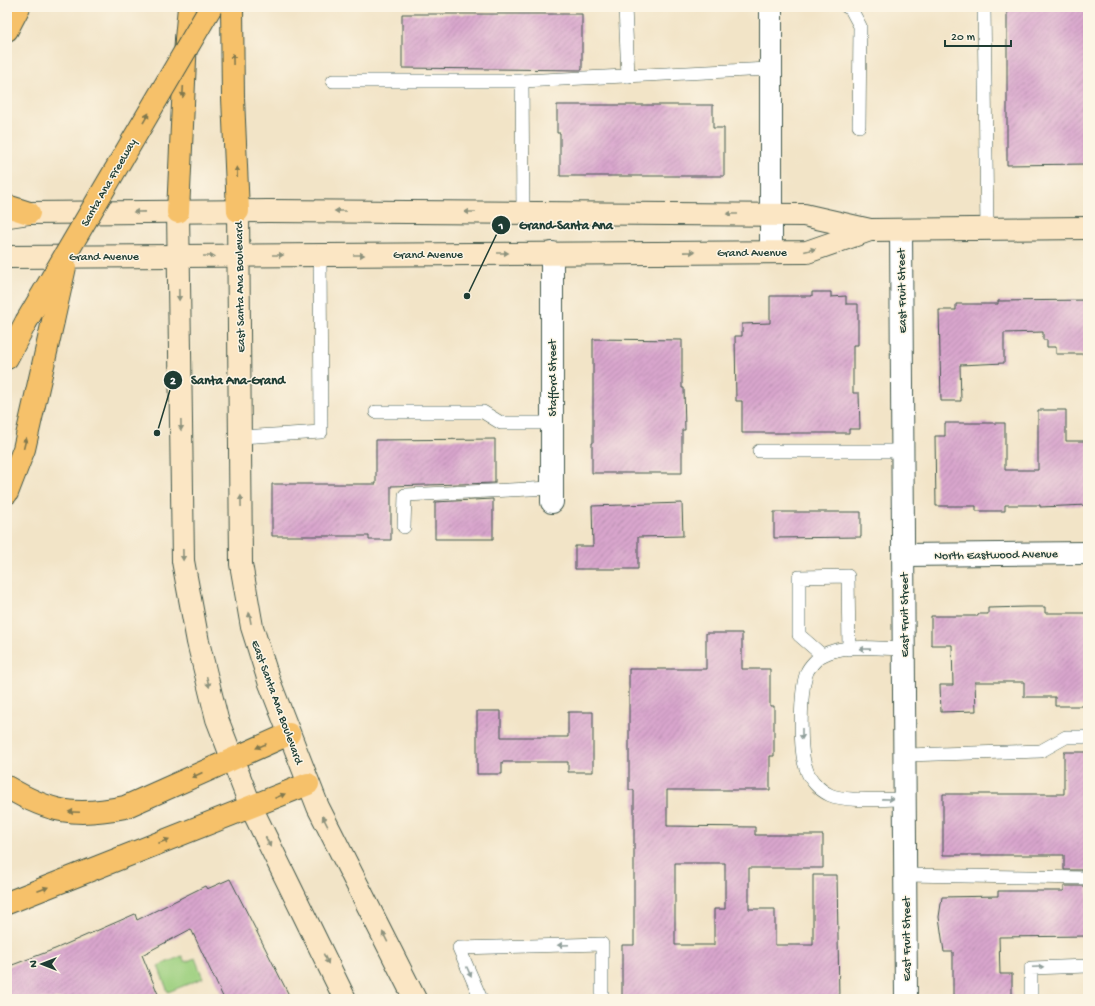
<svg xmlns="http://www.w3.org/2000/svg" width="1095" height="1006" font-family="'Gochi Hand',sans-serif">
  <style>
    .park { fill: #9ed080; stroke: #5e865a }
    .building { fill: url(#building-hatch); fill-rule: evenodd }
    .lines { fill: none; stroke-linecap: round; stroke-linejoin: round }
    .service-casing { stroke: #3f564a; stroke-width: 14 }
    .minor-casing { stroke: #3f564a; stroke-width: 24 }
    .secondary-casing { stroke: #3f564a; stroke-width: 24 }
    .motorway-casing { stroke: #3f564a; stroke-width: 24 }
    .service { stroke: #fff; stroke-width: 13 }
    .minor { stroke: #fff; stroke-width: 22 }
    .secondary { stroke: #fbe6c4; stroke-width: 22 }
    .motorway { stroke: #f6c16b; stroke-width: 22 }
    .motorway-bridge-casing { stroke: #3f564a; stroke-width: 24; stroke-linecap: butt }
    .motorway-bridge { stroke: #f6c16b; stroke-width: 22 }
    .oneway { fill: #80784d }
    .oneway2 { fill: #8d927c }
    .oneway3 { fill: #8f9e9a }
    .labels { text-anchor: middle; stroke-width: 3; stroke-linejoin: round; paint-order: stroke }
    .street-label { font-size: 12px; fill: #1f3d34; stroke: #fcf5e5 }
    .leader { fill: none; stroke: #1f3d34; stroke-width: 1.5 }
    .callout-dot { fill: #1f3d34; stroke: #fcf5e5; stroke-width: 1.5 }
    .mark-label { font-size: 12px; text-anchor: middle; font-weight: bold; fill: #fff }
    .callout-label { font-size: 13px; text-anchor: middle; font-weight: bold; fill: #1f3d34; stroke: #fcf5e5; stroke-width: 3; stroke-linejoin: round; paint-order: stroke }
  </style>
  <defs>
    <pattern id="building-hatch" width="6" height="6" patternUnits="userSpaceOnUse"><rect width="6" height="6" fill="#d9a6cd"/><path d="M-1 1l2-2M0 6l6-6M5 7l2-2" fill="none" stroke="#af88a7"/></pattern>
  </defs>
  <rect width="100%" height="100%" fill="#fcf5e5"/>
  <filter id="ink" filterUnits="userSpaceOnUse"><feTurbulence type="fractalNoise" baseFrequency=".025" numOctaves="2"/><feDisplacementMap in="SourceGraphic" scale="8" xChannelSelector="R" yChannelSelector="G"/><feConvolveMatrix kernelMatrix="1 2 1 2 8 2 1 2 1" color-interpolation-filters="sRGB"/></filter>
  <filter id="wash" filterUnits="userSpaceOnUse"><feTurbulence type="fractalNoise" baseFrequency=".012" numOctaves="4" result="noise"/><feDisplacementMap in="SourceGraphic" scale="16" xChannelSelector="R" yChannelSelector="G"/><feGaussianBlur stdDeviation="0.9" result="paint"/><feColorMatrix in="noise" values="0 0 0 0 0 0 0 0 0 0 0 0 0 0 0 0 0 1.4 0 .05"/><feComposite in="paint" operator="in"/></filter>
  <g filter="url(#wash)">
    <rect width="100%" height="100%" fill="#f2e4c7"/>
    <!-- park -->
    <polygon class="park" points="182,956 185,962 195,958 203,978 168,992 158,966"/>
    <g id="blocks">
      <!-- building -->
      <g class="building">
        <polygon points="1007,7 1088,7 1088,164 1007,165"/>
        <polygon points="402,14 582,14 582,70 402,68"/>
        <polygon points="557,105 713,105 713,128 724,128 724,176 560,176 560,133 557,133"/>
        <polygon points="812,292 831,292 831,297 846,296 846,304 858,304 858,345 853,345 853,393 859,393 860,429 849,429 849,433 742,433 742,401 736,401 735,336 742,336 742,324 770,323 770,296 812,296"/>
        <polygon points="1088,300 1088,354 1056,354 1056,347 1047,347 1047,340 1043,340 1043,332 1004,333 1004,363 960,365 961,401 941,401 939,310 956,310 956,304 998,304 998,301"/>
        <polygon points="593,339 682,340 682,388 684,388 685,430 682,430 682,473 592,473 592,443 593,443"/>
        <polygon points="1038,410 1066,410 1066,441 1088,441 1088,505 1040,507 1040,505 1005,505 1005,511 976,511 976,506 936,506 935,436 945,436 945,423 1005,423 1005,470 1038,470"/>
        <polygon points="495,439 495,483 391,486 391,540 369,540 369,536 272,536 272,484 376,484 376,440"/>
        <polygon points="493,499 493,539 435,539 435,502"/>
        <polygon points="682,503 683,536 638,537 638,569 575,569 575,546 593,546 592,506"/>
        <polygon points="774,512 861,512 861,537 774,538"/>
        <polygon points="1027,607 1045,607 1045,613 1088,613 1088,706 1055,706 1055,697 1024,697 1024,682 975,682 976,711 941,712 940,685 953,685 952,645 931,645 931,616 978,616 978,614 988,614 988,608"/>
        <path d="M 706,633 L 742,633 L 742,669 L 770,669 L 770,706 L 774,706 L 774,756 L 770,756 L 770,790 L 667,790 L 667,826 L 755,827 L 755,835 L 823,835 L 823,868 L 749,868 L 749,909 L 775,909 L 775,945 L 813,945 L 813,875 L 837,875 L 839,999 L 622,999 L 622,945 L 634,945 L 634,790 L 629,790 L 629,669 L 706,669 ZM 675,863 L 725,863 L 725,909 L 714,909 L 714,945 L 675,945 Z"/>
        <polygon points="477,711 501,711 501,737 568,737 568,712 593,712 593,772 568,772 568,762 502,762 502,774 477,774"/>
        <polygon points="1064,752 1088,752 1088,870 1064,870 1064,855 943,855 943,794 1064,794"/>
        <polygon points="230,879 291,999 224,999 191,929 142,955 160,999 7,999 7,967 55,949 135,914 137,920 205,886 207,889"/>
        <polygon points="1064,886 1088,886 1088,936 999,937 1000,974 1012,974 1012,999 953,999 953,952 944,952 939,917 942,897 998,896 998,891 1064,891"/>
      </g>
    </g>
  </g>
  <g filter="url(#ink)">
    <use href="#blocks" fill-opacity="0" stroke="#3f564a" stroke-width="1"/>
    <g class="lines">
      <!-- service casing -->
      <g class="service-casing">
        <g id="service">
          <polyline points="625,7 628,76"/>
          <polyline points="847,7 851,9 860,26 859,126"/>
          <polyline points="984,7 987,230"/>
          <polyline points="333,81 522,81"/>
          <polyline points="523,213 522,81 771,69"/>
          <polyline points="376,412 483,412 501,423 552,423"/>
          <polyline points="240,437 321,432 320,255"/>
          <polyline points="759,451 903,451"/>
          <polyline points="404,527 405,495 552,488"/>
          <path d="M 904,649 C 879,649 846,643 823,655 C 818,657 809,667 807,672 C 800,689 799,751 806,768 C 809,779 819,790 830,795 C 846,802 886,799 905,799"/>
          <polyline points="822,655 799,635 799,577 848,576 849,649"/>
          <polyline points="905,755 1041,751 1066,737 1088,737"/>
          <polyline points="905,875 1088,878"/>
          <polyline points="481,999 459,948 602,944 602,999"/>
          <polyline points="1031,999 1031,968 1088,966"/>
        </g>
      </g>
      <!-- minor casing -->
      <g class="minor-casing">
        <g id="minor">
          <polyline points="771,7 771,252"/>
          <polyline points="901,230 906,999"/>
          <polyline points="552,253 552,502"/>
          <polyline points="904,555 1088,553"/>
        </g>
      </g>
      <!-- secondary casing -->
      <g class="secondary-casing">
        <g id="secondary">
          <polyline points="238,211 241,564 252,627 269,681 318,807 415,999"/>
          <polyline points="178,212 183,561 198,642 217,719 251,807 345,999"/>
          <polyline points="9,216 29,213 268,211 804,215 870,230 1088,228"/>
          <polyline points="7,257 807,252 870,230"/>
        </g>
      </g>
      <!-- motorway casing -->
      <g class="motorway-casing">
        <g id="motorway">
          <polyline points="232,7 233,98 238,211"/>
          <polyline points="7,30 19,7"/>
          <polyline points="7,206 29,213"/>
          <polyline points="178,212 186,39 189,7"/>
          <polyline points="7,358 26,322"/>
          <polyline points="7,493 24,449 53,321"/>
          <path d="M 7,787 C 50,813 76,817 125,807 L 289,734"/>
          <polyline points="7,903 308,784"/>
        </g>
      </g>
      <!-- service -->
      <use href="#service" class="service"/>
      <!-- minor -->
      <use href="#minor" class="minor"/>
      <!-- secondary -->
      <use href="#secondary" class="secondary"/>
      <!-- motorway -->
      <use href="#motorway" class="motorway"/>
      <!-- motorway-bridge casing -->
      <g class="motorway-bridge-casing">
        <g id="motorway-bridge">
          <polyline points="53,321 65,267"/>
          <polyline points="26,322 211,7"/>
        </g>
      </g>
      <!-- motorway-bridge -->
      <use href="#motorway-bridge" class="motorway-bridge"/>
    </g>
    <!-- one-way arrows -->
    <defs><path id="oneway-solid" d="M-6-.8H1V-3.2L6.5 0L1 3.2V.8H-6Z"/></defs>
    <g class="oneway">
      <use href="#oneway-solid" transform="translate(233 59) rotate(-91)"/>
      <use href="#oneway-solid" transform="translate(183 92) rotate(93)"/>
      <use href="#oneway-solid" transform="translate(146 118) rotate(-60)"/>
      <use href="#oneway-solid" transform="translate(237 172) rotate(-92)"/>
      <use href="#oneway-solid" transform="translate(25 443) rotate(-76)"/>
      <use href="#oneway-solid" transform="translate(261 746) rotate(157)"/>
      <use href="#oneway-solid" transform="translate(197 775) rotate(156)"/>
      <use href="#oneway-solid" transform="translate(280 796) rotate(-22)"/>
      <use href="#oneway-solid" transform="translate(74 812) rotate(-177)"/>
      <use href="#oneway-solid" transform="translate(164 841) rotate(-21)"/>
      <use href="#oneway-solid" transform="translate(43 889) rotate(-21)"/>
    </g>
    <g class="oneway2">
      <use href="#oneway-solid" transform="translate(340 211) rotate(-180)"/>
      <use href="#oneway-solid" transform="translate(139 212) rotate(179)"/>
      <use href="#oneway-solid" transform="translate(470 212) rotate(-180)"/>
      <use href="#oneway-solid" transform="translate(732 214) rotate(-180)"/>
      <use href="#oneway-solid" transform="translate(810 250) rotate(-14)"/>
      <use href="#oneway-solid" transform="translate(689 252) rotate(-1)"/>
      <use href="#oneway-solid" transform="translate(503 253)"/>
      <use href="#oneway-solid" transform="translate(278 255)"/>
      <use href="#oneway-solid" transform="translate(359 255)"/>
      <use href="#oneway-solid" transform="translate(209 256)"/>
      <use href="#oneway-solid" transform="translate(179 295) rotate(89)"/>
      <use href="#oneway-solid" transform="translate(181 425) rotate(89)"/>
      <use href="#oneway-solid" transform="translate(241 501) rotate(-91)"/>
      <use href="#oneway-solid" transform="translate(183 555) rotate(89)"/>
      <use href="#oneway-solid" transform="translate(250 618) rotate(-100)"/>
      <use href="#oneway-solid" transform="translate(208 682) rotate(76)"/>
      <use href="#oneway-solid" transform="translate(325 821) rotate(-117)"/>
      <use href="#oneway-solid" transform="translate(268 842) rotate(64)"/>
      <use href="#oneway-solid" transform="translate(385 937) rotate(-117)"/>
      <use href="#oneway-solid" transform="translate(326 959) rotate(64)"/>
    </g>
    <g class="oneway3">
      <use href="#oneway-solid" transform="translate(865 649) rotate(-179)"/>
      <use href="#oneway-solid" transform="translate(802 734) rotate(90)"/>
      <use href="#oneway-solid" transform="translate(888 799) rotate(1)"/>
      <use href="#oneway-solid" transform="translate(563 945) rotate(178)"/>
      <use href="#oneway-solid" transform="translate(1038 967) rotate(-2)"/>
      <use href="#oneway-solid" transform="translate(469 972) rotate(66)"/>
    </g>
  </g>
  <g class="labels">
    <!-- street labels -->
    <g class="street-label">
      <text transform="translate(108 182) rotate(-60)" y="4">Santa Ana Freeway</text>
      <text x="752" y="256">Grand Avenue</text>
      <text x="428" y="258">Grand Avenue</text>
      <text x="104" y="260">Grand Avenue</text>
      <text transform="translate(239 287) rotate(-91)" y="4">East Santa Ana Boulevard</text>
      <text transform="translate(901 291) rotate(-91)" y="4">East Fruit Street</text>
      <text transform="translate(552 378) rotate(-90)" y="4">Stafford Street</text>
      <text transform="translate(996 554) rotate(-1)" y="4">North Eastwood Avenue</text>
      <text transform="translate(904 615) rotate(-90)" y="4">East Fruit Street</text>
      <text transform="translate(278 702) rotate(70)" y="4">East Santa Ana Boulevard</text>
      <text transform="translate(906 939) rotate(-90)" y="4">East Fruit Street</text>
    </g>
  </g>
  <!-- callouts -->
  <path class="leader" d="M467 296L501 225M157 433L173 380"/>
  <g class="callout-dot">
    <circle cx="467" cy="296" r="4"/>
    <circle cx="157" cy="433" r="4"/>
    <circle cx="501" cy="225" r="10"/>
    <circle cx="173" cy="380" r="10"/>
  </g>
  <g class="mark-label">
    <text x="501" y="229">1</text>
    <text x="173" y="384">2</text>
  </g>
  <g class="callout-label">
    <text x="566" y="229">Grand-Santa Ana</text>
    <text x="238" y="384">Santa Ana-Grand</text>
  </g>
  <!-- margin -->
  <rect width="1095" height="1006" fill="none" stroke="#fcf5e5" stroke-width="24"/>
  <!-- north arrow -->
  <g transform="translate(42 964) rotate(270)" stroke="#fcf5e5" stroke-width="3" paint-order="stroke">
  <path d="M0-3L7 15L0 10L-7 15Z" fill="#1f3d34"/>
  <text y="-6" font-size="11" font-weight="bold" text-anchor="middle" fill="#1f3d34">N</text>
  </g>
  <!-- scale -->
  <path d="M945 40v6h66v-6" fill="none" stroke="#1f3d34" stroke-width="2"/>
  <text x="951" y="40" font-size="12" fill="#1f3d34" stroke="#fcf5e5" stroke-width="3" paint-order="stroke">20 m</text>
</svg>
